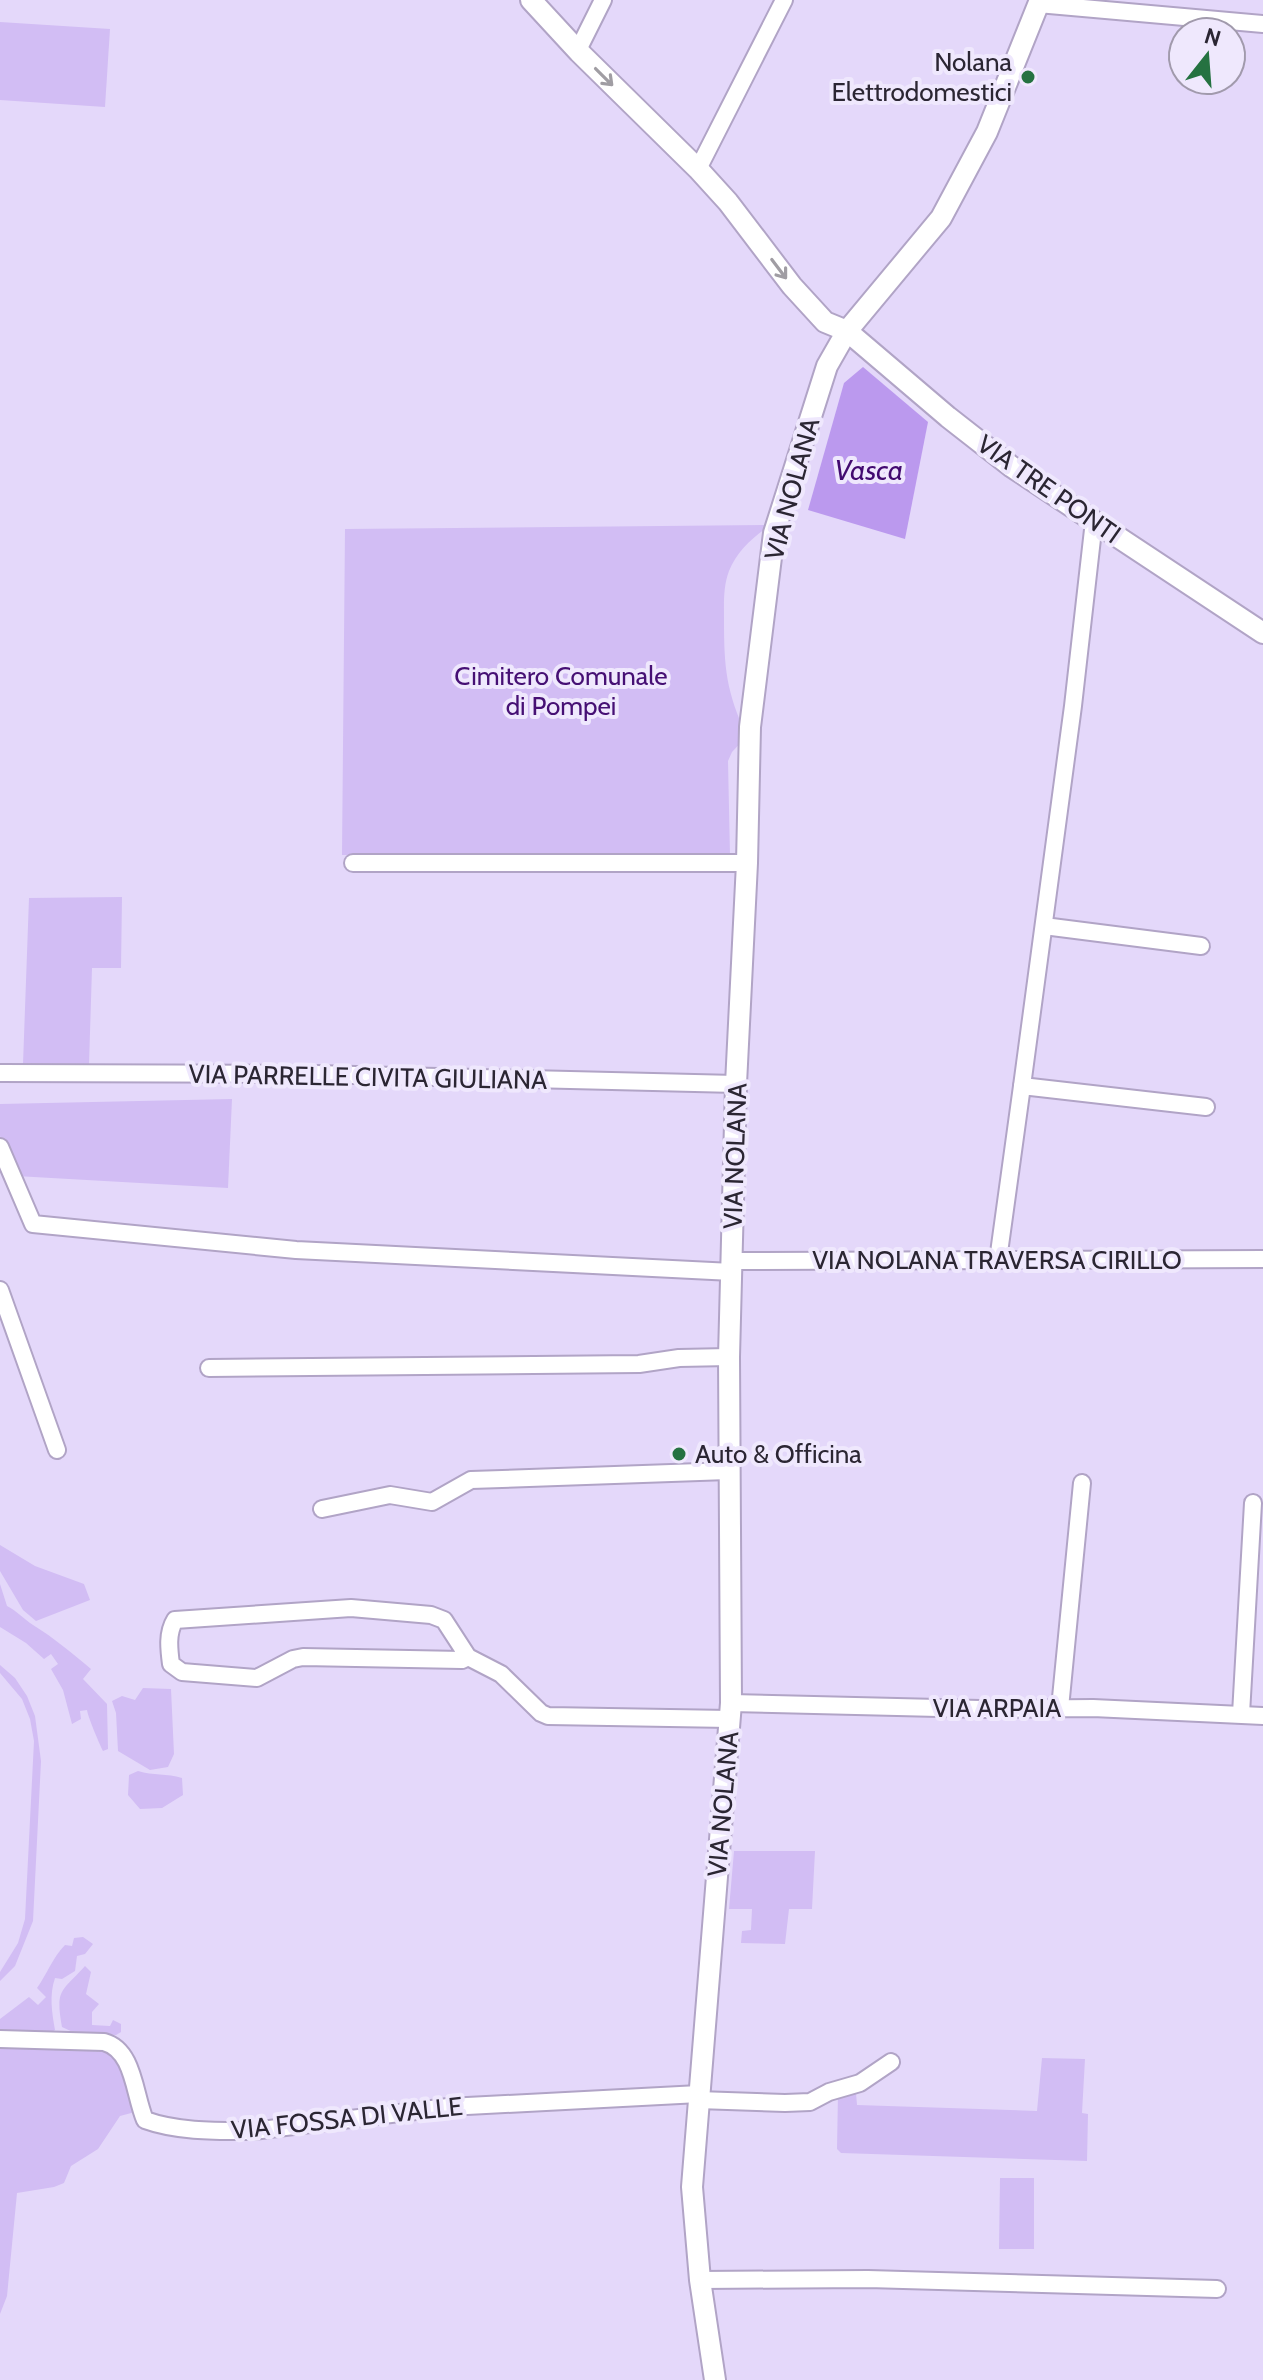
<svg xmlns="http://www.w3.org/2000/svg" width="1263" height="2380" font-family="Cabin,sans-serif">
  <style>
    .green { fill: #d2bdf4 }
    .water { fill: #b9e }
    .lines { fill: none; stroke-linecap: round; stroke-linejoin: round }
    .minor-casing { stroke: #b1a4c6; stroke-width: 20 }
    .tertiary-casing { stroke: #b1a4c6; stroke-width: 24 }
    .minor { stroke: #fff; stroke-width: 16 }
    .tertiary { stroke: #fff; stroke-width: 20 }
    .oneway { stroke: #a09da3 }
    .poi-dot { fill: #257241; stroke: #efe8fd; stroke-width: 3 }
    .labels { text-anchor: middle; stroke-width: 8; stroke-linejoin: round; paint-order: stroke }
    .poi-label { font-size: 26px; fill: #2b2633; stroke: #efe8fd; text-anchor: end }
    .street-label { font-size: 26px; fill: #2b2633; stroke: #efe8fd }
    .park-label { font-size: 26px; fill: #461074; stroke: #efe8fd }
    .water-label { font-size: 28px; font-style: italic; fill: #420a70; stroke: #efe8fd }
  </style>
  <rect width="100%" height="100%" fill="#e4d8fa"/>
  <!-- green -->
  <g class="green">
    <polygon points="0,22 110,29 105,107 0,100"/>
    <path d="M 771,525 C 754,536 737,551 729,571 C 723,587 724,603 724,620 C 724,667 726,692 747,736 L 732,752 L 728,761 L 730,855 L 342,855 L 345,529 Z"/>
    <polygon points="122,897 121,968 92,968 89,1065 23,1064 29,898"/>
    <polygon points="232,1099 228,1188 16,1176 0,1136 0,1104"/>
    <polygon points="0,1545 35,1566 84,1584 90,1600 36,1621 23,1610 0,1571"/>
    <path d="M 0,1584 L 7,1606 C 17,1611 24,1619 33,1625 C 54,1638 72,1653 91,1669 L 83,1679 L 107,1704 L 108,1749 L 103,1751 C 99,1743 88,1717 87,1710 L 80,1711 L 81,1719 L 72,1724 L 63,1690 L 51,1669 L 58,1664 L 51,1654 L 44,1659 L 26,1643 L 0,1627 Z"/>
    <polygon points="0,1665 15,1678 27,1696 35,1716 41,1761 33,1921 15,1966 0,1981 0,1972 18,1943 25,1919 34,1741 30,1719 22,1699 0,1673"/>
    <polygon points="143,1688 171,1689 174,1754 168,1767 150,1770 118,1751 116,1713 112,1701 122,1696 135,1700"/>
    <path d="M 138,1771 C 153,1776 167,1773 182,1778 L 183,1795 L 162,1808 L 140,1809 L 128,1795 L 129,1775 Z"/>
    <polygon points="734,1851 815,1851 812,1909 789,1909 785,1944 741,1943 742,1931 751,1930 752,1909 729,1909"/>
    <path d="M 83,1937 L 93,1944 L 85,1954 L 77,1956 L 75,1971 L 62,1979 L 55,1978 C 49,1995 52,2013 55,2030 L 50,2033 L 0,2032 L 0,2019 L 29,1997 L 38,2005 L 46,1997 L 37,1988 C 47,1974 53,1957 65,1945 L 72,1946 L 74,1938 Z"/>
    <path d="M 85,1966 L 91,1972 L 86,1994 L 99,2004 L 92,2012 L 92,2025 L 110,2026 L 113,2020 L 121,2024 L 121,2032 L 116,2035 L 77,2034 L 62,2027 C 55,1988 62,1992 85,1966 Z"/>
    <polygon points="0,2043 101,2045 121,2061 135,2112 120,2116 98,2149 71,2166 64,2183 54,2187 17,2193 7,2296 0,2314"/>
    <polygon points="1042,2058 1085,2059 1082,2113 1088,2114 1087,2161 841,2153 837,2149 838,2093 856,2093 857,2105 1037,2111"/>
    <polygon points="1000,2178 1034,2178 1034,2249 999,2249"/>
  </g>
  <!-- water -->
  <polygon class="water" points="863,367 928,422 905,539 808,510 844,383"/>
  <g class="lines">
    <!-- minor casing -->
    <g class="minor-casing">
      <g id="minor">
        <polyline points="1038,4 1263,24"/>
        <polyline points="578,50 603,0"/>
        <polyline points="698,169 784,0"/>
        <polyline points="353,863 747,863"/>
        <polyline points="1044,926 1201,946"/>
        <polyline points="0,1073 315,1074 736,1084"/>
        <polyline points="1022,1086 1073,706 1094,521"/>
        <polyline points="0,1147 33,1224 296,1250 732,1272"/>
        <polyline points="998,1260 1022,1086 1206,1107"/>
        <polyline points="732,1261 1263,1259"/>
        <polyline points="0,1290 57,1450"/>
        <polyline points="209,1368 639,1364 679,1358 729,1357"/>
        <polyline points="322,1509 390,1495 432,1502 471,1480 728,1471"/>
        <path d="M 468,1657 L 462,1660 L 303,1657 L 293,1659 L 257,1678 L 182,1672 L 171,1664 C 169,1649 167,1633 175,1620 L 351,1608 L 431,1615 L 444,1620 L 468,1657 L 501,1674 L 541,1713 L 548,1716 L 730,1719"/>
        <polyline points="731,1703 980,1709 1093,1708 1263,1716"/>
        <polyline points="1060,1708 1082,1483"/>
        <polyline points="1241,1714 1253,1503"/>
        <path d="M 0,2039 L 104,2042 C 134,2050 134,2094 145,2120 C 178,2132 217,2131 253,2131 L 448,2107 L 699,2094"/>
        <polyline points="698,2100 785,2103 810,2102 829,2092 860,2083 891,2062"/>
        <polyline points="700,2280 868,2279 1217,2289"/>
      </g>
    </g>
    <!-- tertiary casing -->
    <g class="tertiary-casing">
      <g id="tertiary">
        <polyline points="531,0 579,52 698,169 728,202 792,286 825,322 847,331 948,417 1012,467 1263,633"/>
        <polyline points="715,2380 700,2280 692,2187 731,1703 729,1357 736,1084 747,863 750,727 774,533 827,366 847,331 941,218 987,132 1040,0"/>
      </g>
    </g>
    <!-- minor -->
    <use href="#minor" class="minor"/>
    <!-- tertiary -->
    <use href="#tertiary" class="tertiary"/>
  </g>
  <!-- one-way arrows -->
  <defs><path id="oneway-shaft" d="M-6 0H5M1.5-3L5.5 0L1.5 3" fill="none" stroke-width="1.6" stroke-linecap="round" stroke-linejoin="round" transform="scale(2)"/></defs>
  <g class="oneway">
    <use href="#oneway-shaft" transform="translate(604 77) rotate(45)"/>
    <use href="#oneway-shaft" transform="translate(779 269) rotate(53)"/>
  </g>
  <!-- markers -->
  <g class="poi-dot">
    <circle cx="1028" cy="77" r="8"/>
    <circle cx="679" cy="1454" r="8"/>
  </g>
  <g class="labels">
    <!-- poi labels -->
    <g class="poi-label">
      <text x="1012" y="71">Nolana<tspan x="1012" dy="30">Elettrodomestici</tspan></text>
      <text x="695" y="1463" text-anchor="start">Auto &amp; Officina</text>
    </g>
    <!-- street labels -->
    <g class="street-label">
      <text transform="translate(792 489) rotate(-75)" y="9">VIA NOLANA</text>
      <text transform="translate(1049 489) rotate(35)" y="9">VIA TRE PONTI</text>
      <text transform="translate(368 1077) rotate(1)" y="9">VIA PARRELLE CIVITA GIULIANA</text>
      <text transform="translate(735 1156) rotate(-88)" y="9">VIA NOLANA</text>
      <text x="997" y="1269">VIA NOLANA TRAVERSA CIRILLO</text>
      <text x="997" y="1717">VIA ARPAIA</text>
      <text transform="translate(723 1804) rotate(-85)" y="9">VIA NOLANA</text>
      <text transform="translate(347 2118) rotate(-6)" y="9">VIA FOSSA DI VALLE</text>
    </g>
    <!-- park labels -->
    <g class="park-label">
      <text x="561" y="685">Cimitero Comunale<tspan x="561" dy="30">di Pompei</tspan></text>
    </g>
    <!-- water labels -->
    <g class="water-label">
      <text x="869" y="480">Vasca</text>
    </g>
  </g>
  <!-- north arrow -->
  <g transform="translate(1207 56) rotate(17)"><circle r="38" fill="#efe8fd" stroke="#a19aac" stroke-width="2"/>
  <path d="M0-6L14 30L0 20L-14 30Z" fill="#257241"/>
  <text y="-12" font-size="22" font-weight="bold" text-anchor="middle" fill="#2b2633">N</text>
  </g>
</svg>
